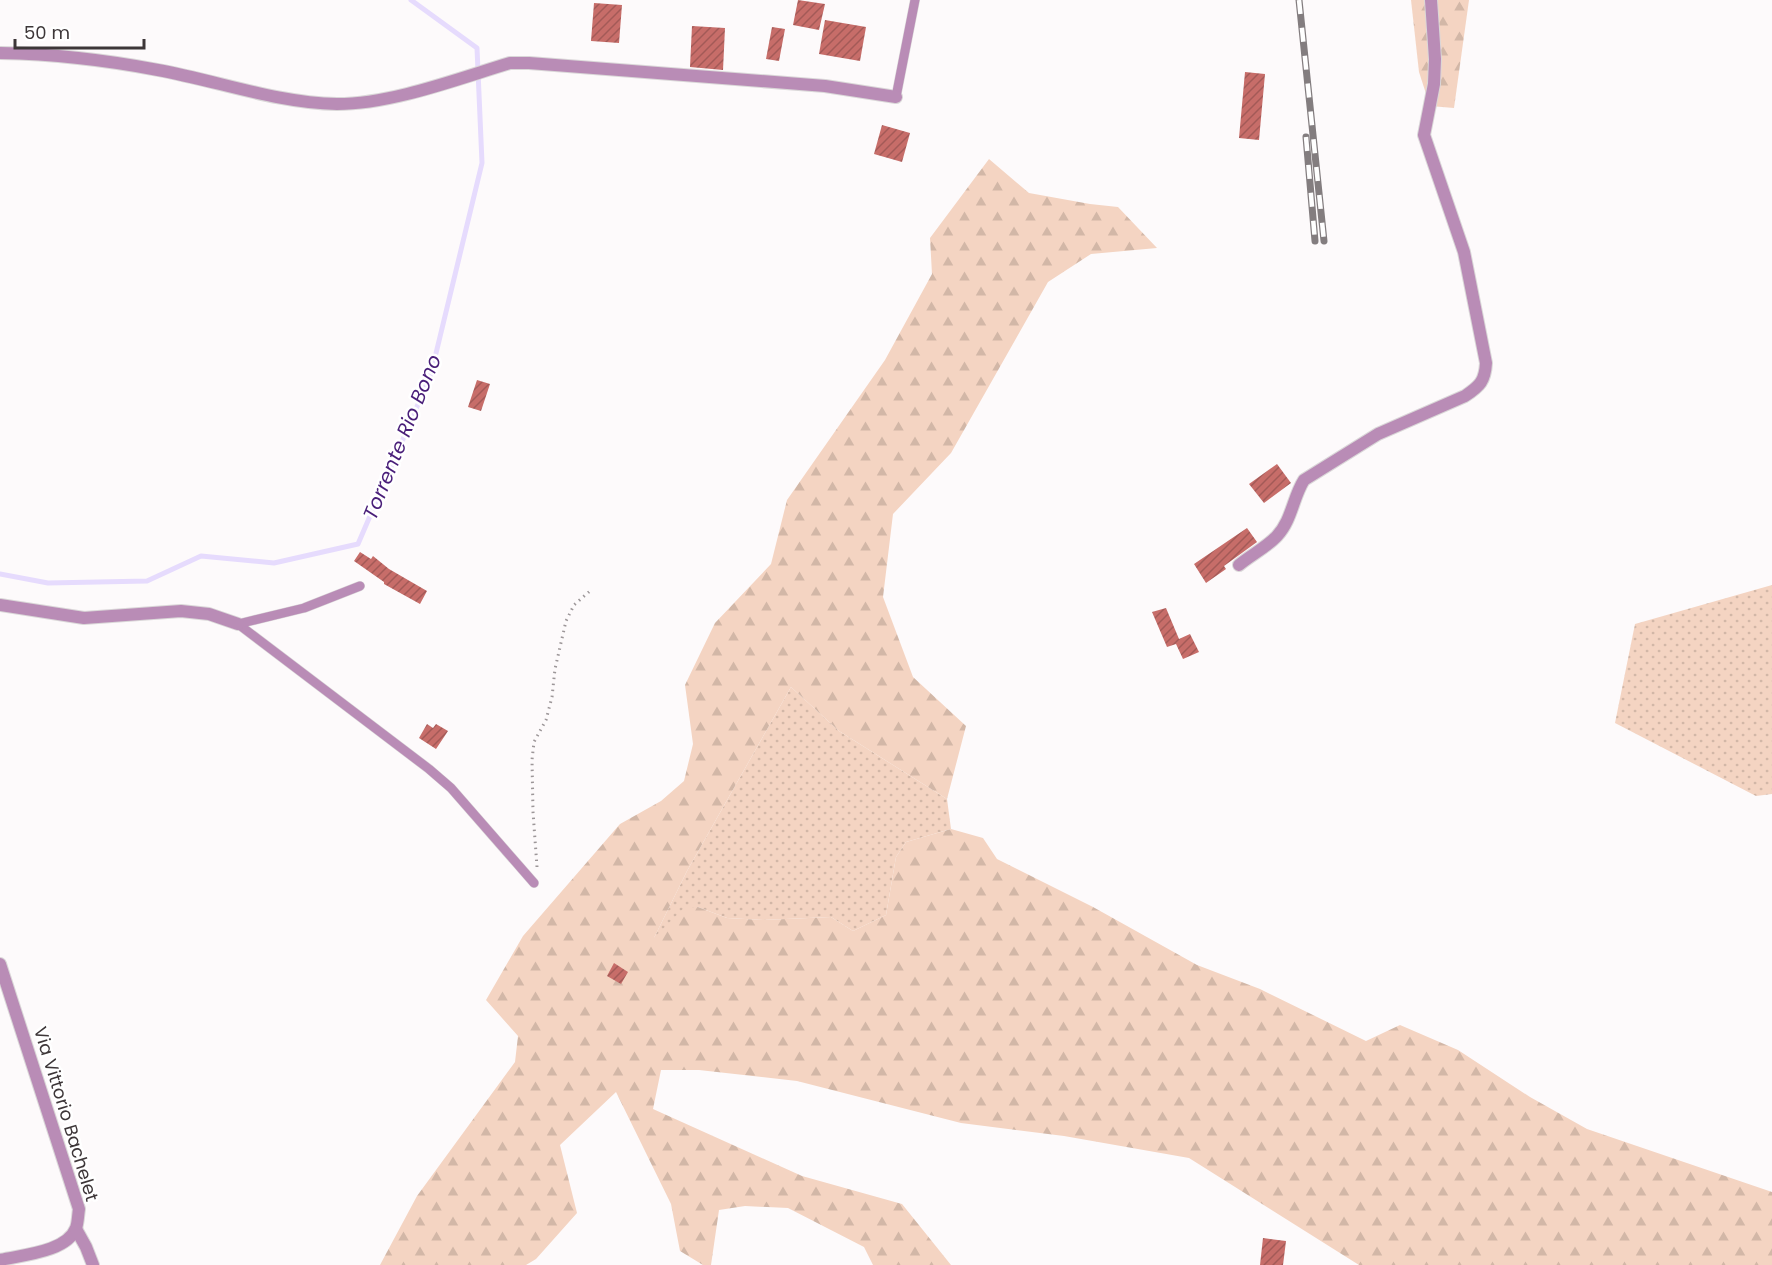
<svg xmlns="http://www.w3.org/2000/svg" width="1772" height="1265" font-family="Poppins,sans-serif">
  <style>
    .grass { fill: url(#grass-dots) }
    .forest { fill: url(#forest-firs) }
    .lines { fill: none; stroke-linecap: round; stroke-linejoin: round }
    .stream { stroke: #e6dbfd; stroke-width: 5 }
    .building { fill: url(#building-hatch) }
    .lane-casing { stroke: #dad7d8; stroke-width: 10 }
    .street-casing { stroke: #dad7d8; stroke-width: 14 }
    .path { stroke: #9c9698; stroke-width: 3; stroke-dasharray: 1.5 4.5; stroke-linecap: butt }
    .lane { stroke: #b98cb6; stroke-width: 9 }
    .street { stroke: #b98cb6; stroke-width: 12 }
    .rail-casing { stroke: #837d7f; stroke-width: 7 }
    .rail { stroke: #fff; stroke-width: 4.5; stroke-dasharray: 14; stroke-linecap: butt }
    .labels { text-anchor: middle; stroke-width: 5; stroke-linejoin: round; paint-order: stroke }
    .street-label { font-size: 18px; fill: #3d3638; stroke: #fff }
    .water-label { font-size: 20px; font-style: italic; fill: #491e79; stroke: #fff }
  </style>
  <defs>
    <pattern id="grass-dots" width="8" height="8" patternUnits="userSpaceOnUse" patternTransform="scale(1.5)"><rect width="8" height="8" fill="#f4d4c2"/><path d="M2 2h.1M6 6h.1" fill="none" stroke="#d2b7a7" stroke-width="1.8" stroke-linecap="round"/></pattern>
    <pattern id="forest-firs" width="22" height="20" patternUnits="userSpaceOnUse" patternTransform="scale(1.5)"><rect width="22" height="20" fill="#f4d4c2"/><path d="M5 1l3.5 6h-7zM16 11l3.5 6h-7z" fill="#d2b7a7"/></pattern>
    <pattern id="building-hatch" width="6" height="6" patternUnits="userSpaceOnUse" patternTransform="scale(1.5)"><rect width="6" height="6" fill="#c76d69"/><path d="M-1 1l2-2M0 6l6-6M5 7l2-2" fill="none" stroke="#a35a57"/></pattern>
  </defs>
  <rect width="100%" height="100%" fill="#fdfafb"/>
  <!-- grass -->
  <g class="grass">
    <polygon points="1772,585 1772,794 1756,796 1615,723 1635,624"/>
    <polygon points="791,687 839,731 947,799 951,829 906,842 896,857 886,915 853,931 831,917 763,920 727,918 698,907 653,940 687,871"/>
  </g>
  <!-- forest -->
  <g class="forest">
    <polygon points="1411,0 1469,0 1454,108 1430,106 1419,72"/>
    <polygon points="989,159 1029,193 1090,204 1118,207 1157,248 1091,254 1048,282 951,453 893,514 883,597 913,677 966,726 947,799 839,731 791,687 687,871 654,938 683,909 698,907 727,918 763,920 831,917 853,931 886,915 896,857 906,842 951,829 983,838 997,859 1093,907 1197,965 1260,989 1366,1041 1400,1025 1458,1050 1530,1097 1587,1129 1772,1192 1772,1265 1359,1265 1189,1158 1064,1136 961,1123 797,1081 699,1070 661,1070 653,1109 802,1176 902,1204 951,1265 873,1265 864,1247 788,1208 745,1206 719,1210 711,1265 703,1265 680,1251 671,1204 616,1092 560,1145 577,1213 536,1259 526,1265 380,1265 417,1196 515,1062 518,1036 486,1000 523,936 620,824 661,801 684,781 693,744 685,685 715,623 771,564 787,500 885,360 932,274 930,238"/>
  </g>
  <g class="lines">
    <!-- stream -->
    <polyline class="stream" points="0,574 48,583 147,581 201,556 274,563 358,544 431,374 482,163 477,48 411,0"/>
  </g>
  <!-- building -->
  <g class="building">
    <polygon points="798,0 825,4 819,30 793,25"/>
    <polygon points="594,3 622,5 619,43 591,41"/>
    <polygon points="825,20 866,27 860,61 819,54"/>
    <polygon points="692,26 725,28 723,70 690,67"/>
    <polygon points="772,27 785,29 779,61 766,59"/>
    <polygon points="1245,72 1265,74 1259,140 1239,138"/>
    <polygon points="882,125 910,133 902,162 874,154"/>
    <polygon points="477,380 490,384 481,411 468,407"/>
    <polygon points="1277,464 1291,483 1264,503 1249,484"/>
    <polygon points="1247,528 1257,542 1224,566 1226,569 1206,583 1194,564"/>
    <polygon points="360,552 371,559 373,556 389,569 427,591 420,604 384,584 384,582 354,561"/>
    <polygon points="1166,608 1179,639 1190,634 1199,652 1183,659 1176,644 1167,647 1152,612"/>
    <polygon points="427,724 433,728 436,724 448,731 436,749 419,738"/>
    <polygon points="614,963 628,972 621,984 607,976"/>
    <polygon points="1263,1238 1286,1241 1283,1265 1260,1265"/>
  </g>
  <g class="lines">
    <!-- lane casing -->
    <g class="lane-casing">
      <g id="lane">
        <polyline points="896,97 915,0"/>
        <polyline points="238,624 429,769 451,788 534,883"/>
        <polyline points="238,624 304,608 360,586"/>
      </g>
    </g>
    <!-- street casing -->
    <g class="street-casing">
      <g id="street">
        <path d="M 0,53 C 53,54 106,60 158,70 C 218,81 277,103 337,104 C 392,104 457,79 510,63 L 529,63 L 825,86 L 896,97"/>
        <path d="M 1239,565 C 1251,555 1267,547 1277,536 C 1292,520 1293,497 1304,480 L 1378,434 L 1465,396 C 1480,386 1485,381 1486,363 L 1464,252 L 1424,135 L 1434,84 L 1435,59 L 1431,0"/>
        <polyline points="0,605 84,618 181,611 209,614 238,624"/>
        <path d="M 0,964 L 79,1209 C 78,1215 78,1223 76,1228 C 67,1252 22,1255 0,1260"/>
        <polyline points="76,1229 86,1247 93,1265"/>
      </g>
    </g>
    <!-- path -->
    <polyline class="path" points="537,867 533,812 532,760 534,742 546,720 552,697 555,669 566,621 574,605 590,591"/>
    <!-- lane -->
    <use href="#lane" class="lane"/>
    <!-- street -->
    <use href="#street" class="street"/>
    <!-- rail casing -->
    <g class="rail-casing">
      <g id="rail">
        <polyline points="1299,0 1324,241"/>
        <polyline points="1306,137 1315,241"/>
      </g>
    </g>
    <!-- rail -->
    <use href="#rail" class="rail"/>
  </g>
  <g class="labels">
    <!-- street labels -->
    <g class="street-label">
      <text transform="translate(66 1114) rotate(73)" y="6">Via Vittorio Bachelet</text>
    </g>
    <!-- water labels -->
    <g class="water-label">
      <text transform="translate(402 437) rotate(-68)" y="7">Torrente Rio Bono</text>
    </g>
  </g>
  <!-- scale -->
  <path d="M15 39v9h129v-9" fill="none" stroke="#3d3638" stroke-width="3"/>
  <text x="24" y="39" font-size="18" fill="#3d3638" stroke="#ffffff" stroke-width="4.5" paint-order="stroke">50 m</text>
</svg>
